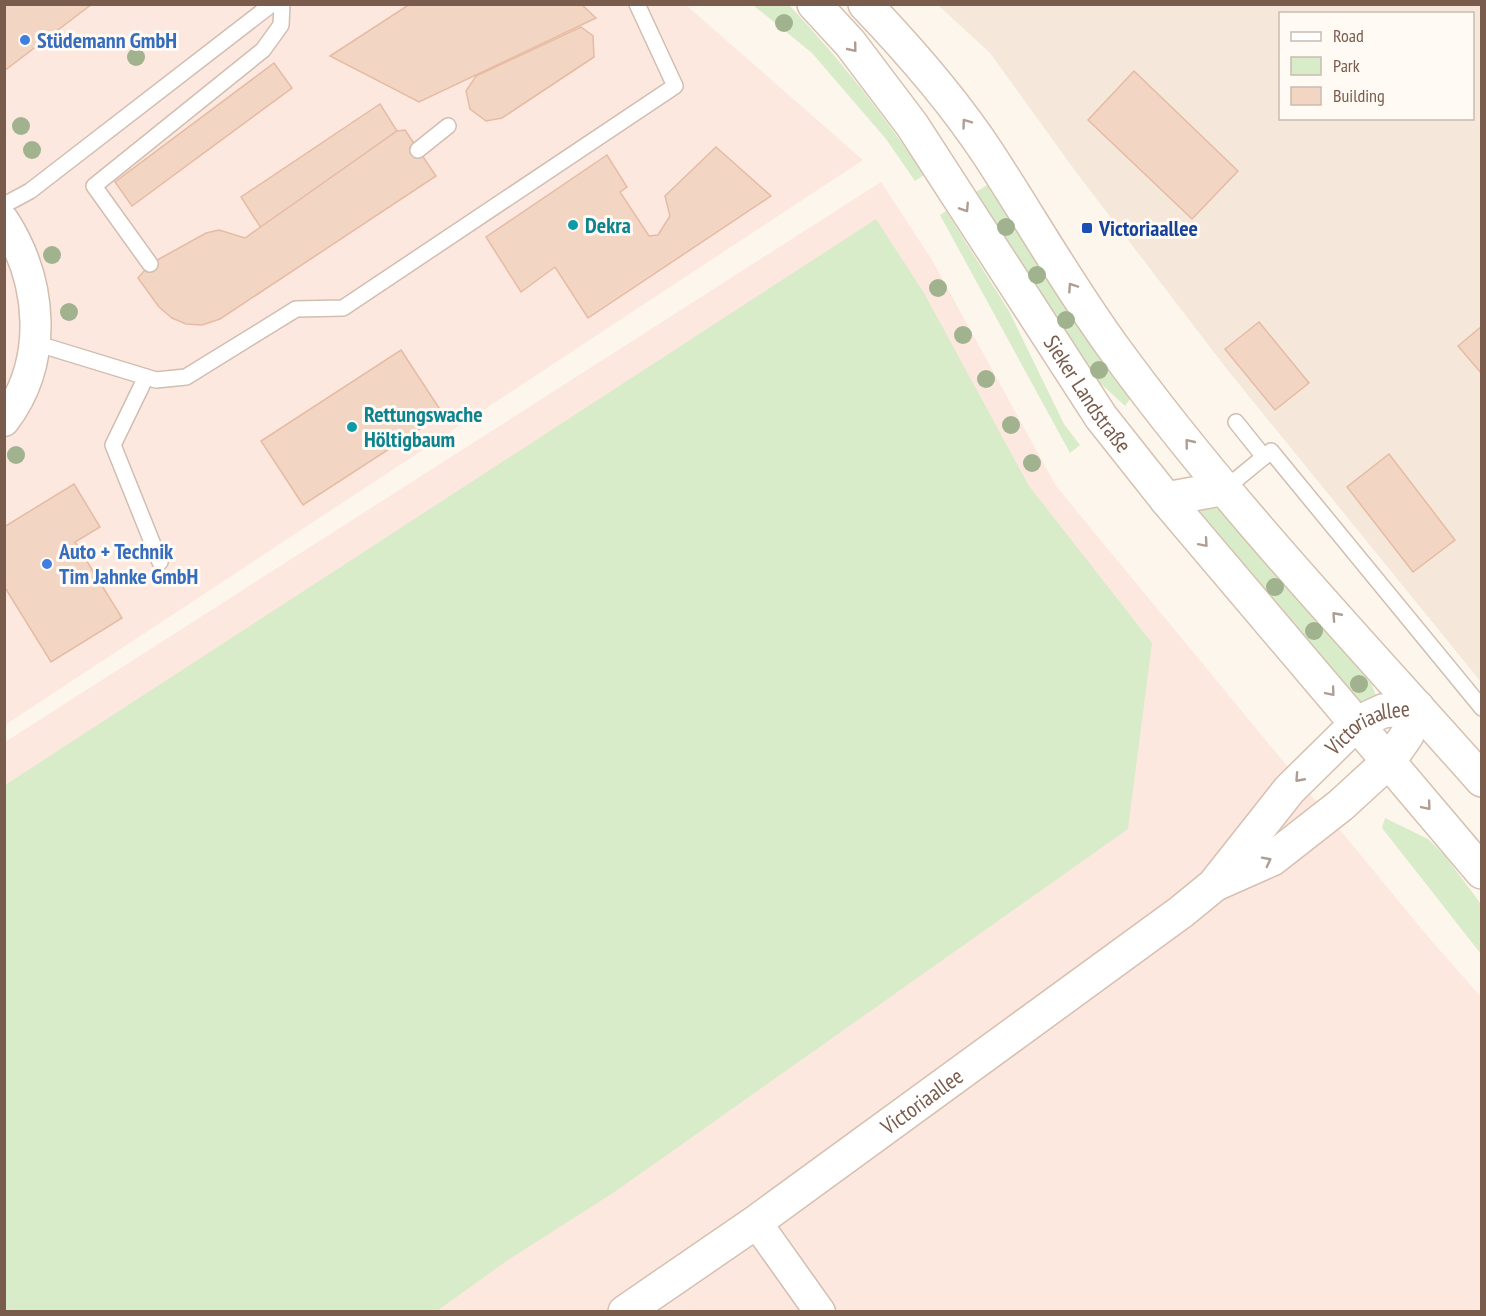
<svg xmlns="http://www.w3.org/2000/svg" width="1486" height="1316" font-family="'PT Sans Narrow',sans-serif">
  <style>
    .residential { fill: #f5e8da; fill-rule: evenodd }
    .commercial { fill: #fde8e0 }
    .green { fill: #d8ecc9 }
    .building { fill: #f3d5c3; stroke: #e6bba3; stroke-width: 1.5 }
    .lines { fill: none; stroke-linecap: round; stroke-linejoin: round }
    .lane-casing { stroke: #d1beb0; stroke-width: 18 }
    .street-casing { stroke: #d1beb0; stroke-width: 33 }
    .secondary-casing { stroke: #d6c0b0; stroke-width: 36 }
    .lane { stroke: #fff; stroke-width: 15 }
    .street { stroke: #fff; stroke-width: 30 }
    .secondary { stroke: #fff; stroke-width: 33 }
    .tree { fill: #a0b28e }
    .oneway { stroke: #af9d94 }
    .shop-dot { fill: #3f7fe0; stroke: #fffaf3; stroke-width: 2 }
    .culture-dot { fill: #0f9aa8; stroke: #fffaf3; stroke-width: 2 }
    .transit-dot { fill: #1a4fb4; stroke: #fffaf3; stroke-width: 2 }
    .labels { text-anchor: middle; stroke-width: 6; stroke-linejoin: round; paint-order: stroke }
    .shop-label { font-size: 22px; font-weight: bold; fill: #366cbe; stroke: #fffaf3; text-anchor: start }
    .culture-label { font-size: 22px; font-weight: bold; fill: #0d838f; stroke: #fffaf3; text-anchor: start }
    .transit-label { font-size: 22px; font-weight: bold; fill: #164399; stroke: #fffaf3; text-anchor: start }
    .street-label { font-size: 22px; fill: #7a5c4d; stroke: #fffaf3 }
  </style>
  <rect width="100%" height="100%" fill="#fdf6ec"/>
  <!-- residential -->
  <path class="residential" d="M 938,5 L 1481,5 L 1481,682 L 1226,368 L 1076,172 L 990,53 ZM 1280,14 L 1472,14 L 1472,118 L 1280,118 Z"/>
  <!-- commercial -->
  <g class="commercial">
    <polygon points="5,5 686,5 863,160 5,725"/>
    <polygon points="881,182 932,260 1056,486 1430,939 1481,997 1481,1311 5,1312 5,742"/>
  </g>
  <!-- green -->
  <g class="green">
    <path d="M 753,5 L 789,5 C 839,58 883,114 924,175 L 915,181 L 886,139 L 812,53 Z"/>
    <polygon points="987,185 1090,345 1130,399 1125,406 1098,381 976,192"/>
    <polygon points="946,211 1009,311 1064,424 1080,445 1070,453 940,215"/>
    <polygon points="876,219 924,293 1029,486 1152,643 1128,829 616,1191 508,1260 437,1311 5,1311 5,785"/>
    <polygon points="1201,506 1220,509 1359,667 1372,685 1377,698 1361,703 1199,510 1198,508"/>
    <polygon points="1385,818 1428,839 1445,856 1481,904 1481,954 1382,828"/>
  </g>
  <!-- building -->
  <g class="building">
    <polygon points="4,4 92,4 4,71"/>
    <polygon points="410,4 581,4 596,18 419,102 330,56"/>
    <polygon points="581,27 593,36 594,57 502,118 486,121 470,109 466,91 476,76"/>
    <polygon points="274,63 292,88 132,206 115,182"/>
    <polygon points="1134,71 1238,171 1192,219 1088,120"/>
    <polygon points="380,104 397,131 261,228 241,197"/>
    <polygon points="405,130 436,176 220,319 202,325 186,324 172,318 159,307 138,278 150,264 206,233 219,230 245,238 397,131"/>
    <polygon points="716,147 771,196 588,318 555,267 521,292 486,237 607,155 627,187 620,192 649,236 658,235 670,216 665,196"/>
    <polygon points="1259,322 1309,383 1275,410 1225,349"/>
    <polygon points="1482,326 1482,374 1458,346"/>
    <polygon points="401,350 443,414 303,505 261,441"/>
    <polygon points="1389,454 1455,540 1413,572 1347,487"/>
    <polygon points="74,484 100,527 75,542 122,618 51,662 4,586 4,527"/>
  </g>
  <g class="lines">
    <!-- lane casing -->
    <g class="lane-casing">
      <g id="lane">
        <polyline points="418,150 448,126"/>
        <polyline points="4,205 30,191 272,4"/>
        <polyline points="150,264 94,186 263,50 281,25 282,4"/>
        <polyline points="35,343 156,380 186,377 296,309 343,308 675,86 637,4"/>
        <polyline points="146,377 113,445 160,562"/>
        <polyline points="1236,422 1264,457"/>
        <polyline points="1226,488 1271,451 1482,708"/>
      </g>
    </g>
    <!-- street casing -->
    <g class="street-casing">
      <g id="street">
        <path d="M 4,221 C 43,282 49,362 4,421"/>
        <polyline points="756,1222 820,1312"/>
      </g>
    </g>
    <!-- secondary casing -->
    <g class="secondary-casing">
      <g id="secondary">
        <path id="s1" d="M 814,4 L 850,43 L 912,125 L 1101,417 L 1166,499 L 1482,872"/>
        <path d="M 865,4 C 910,51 953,100 989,155 C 1030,218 1068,285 1113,347 C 1224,500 1356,638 1482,780"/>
        <polyline points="1166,499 1226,488"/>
        <polyline points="1218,883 1272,859 1341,805 1389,761 1407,735 1417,707"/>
        <path id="s2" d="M 625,1312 L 756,1222 L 1181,912 L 1214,885 L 1289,790 L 1357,723 L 1383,711 L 1417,707"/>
      </g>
    </g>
    <!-- lane -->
    <use href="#lane" class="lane"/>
    <!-- street -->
    <use href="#street" class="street"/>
    <!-- secondary -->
    <use href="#secondary" class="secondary"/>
  </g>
  <!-- trees -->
  <g class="tree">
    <circle cx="784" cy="23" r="9"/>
    <circle cx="136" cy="57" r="9"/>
    <circle cx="21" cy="126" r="9"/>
    <circle cx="32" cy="150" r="9"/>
    <circle cx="1006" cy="227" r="9"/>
    <circle cx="52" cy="255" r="9"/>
    <circle cx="1037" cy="275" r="9"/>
    <circle cx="938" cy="288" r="9"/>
    <circle cx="69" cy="312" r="9"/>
    <circle cx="1066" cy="320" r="9"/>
    <circle cx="963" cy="335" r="9"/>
    <circle cx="1099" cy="370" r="9"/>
    <circle cx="986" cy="379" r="9"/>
    <circle cx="1011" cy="425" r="9"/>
    <circle cx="16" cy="455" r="9"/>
    <circle cx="1032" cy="463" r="9"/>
    <circle cx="1275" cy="587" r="9"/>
    <circle cx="1314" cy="631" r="9"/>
    <circle cx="1359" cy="684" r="9"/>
  </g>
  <!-- one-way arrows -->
  <defs><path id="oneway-chevron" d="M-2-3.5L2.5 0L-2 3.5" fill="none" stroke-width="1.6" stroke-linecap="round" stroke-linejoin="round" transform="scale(1.5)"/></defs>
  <g class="oneway">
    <use href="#oneway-chevron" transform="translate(853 48) rotate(51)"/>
    <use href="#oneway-chevron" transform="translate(966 123) rotate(-126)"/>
    <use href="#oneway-chevron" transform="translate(965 208) rotate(57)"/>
    <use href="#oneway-chevron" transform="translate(1072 287) rotate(-124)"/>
    <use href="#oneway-chevron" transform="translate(1189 443) rotate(-129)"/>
    <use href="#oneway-chevron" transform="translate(1204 543) rotate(49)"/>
    <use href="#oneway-chevron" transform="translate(1336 616) rotate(-132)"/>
    <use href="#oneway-chevron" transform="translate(1331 692) rotate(50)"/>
    <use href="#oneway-chevron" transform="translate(1299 778) rotate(132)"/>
    <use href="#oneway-chevron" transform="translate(1427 806) rotate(50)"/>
    <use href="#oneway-chevron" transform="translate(1267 861) rotate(-27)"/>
  </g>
  <!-- markers -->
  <g class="shop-dot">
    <circle cx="25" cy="40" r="6"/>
    <circle cx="47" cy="564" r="6"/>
  </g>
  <g class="culture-dot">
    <circle cx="573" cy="225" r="6"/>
    <circle cx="352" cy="427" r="6"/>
  </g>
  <rect class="transit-dot" x="1081" y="222" width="12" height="12" rx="3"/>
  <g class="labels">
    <!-- shop labels -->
    <g class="shop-label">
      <text x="37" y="48">Stüdemann GmbH</text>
      <text x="59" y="559">Auto + Technik<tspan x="59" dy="25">Tim Jahnke GmbH</tspan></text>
    </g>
    <!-- culture labels -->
    <g class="culture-label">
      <text x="585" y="233">Dekra</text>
      <text x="364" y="422">Rettungswache<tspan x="364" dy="25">Höltigbaum</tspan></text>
    </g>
    <!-- transit labels -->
    <g class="transit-label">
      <text x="1099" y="236">Victoriaallee</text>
    </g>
    <!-- street labels -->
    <g class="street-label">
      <text dy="8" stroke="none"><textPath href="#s1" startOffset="477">Sieker Landstraße</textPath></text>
      <text dy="8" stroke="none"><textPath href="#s2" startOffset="952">Victoriaallee</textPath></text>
      <text dy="8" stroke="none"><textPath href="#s2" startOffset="364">Victoriaallee</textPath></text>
    </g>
  </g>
  <!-- border -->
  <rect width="1486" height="1316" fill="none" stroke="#7a5c4d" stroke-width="12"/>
  <!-- legend -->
  <rect x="1279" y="12" width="195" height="108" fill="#fffaf3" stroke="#cabbb1" stroke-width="1.5"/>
  <rect x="1291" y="32" width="30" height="9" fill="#ffffff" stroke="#cabbb1" stroke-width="1.5"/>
  <text x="1333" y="42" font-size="18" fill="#7a5c4d">Road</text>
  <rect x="1291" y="57" width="30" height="18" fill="#d8ecc9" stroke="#cabbb1" stroke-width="1.5"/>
  <text x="1333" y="72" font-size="18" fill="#7a5c4d">Park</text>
  <rect x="1291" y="87" width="30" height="18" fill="#f3d5c3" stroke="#cabbb1" stroke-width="1.5"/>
  <text x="1333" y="102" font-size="18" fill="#7a5c4d">Building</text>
</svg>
